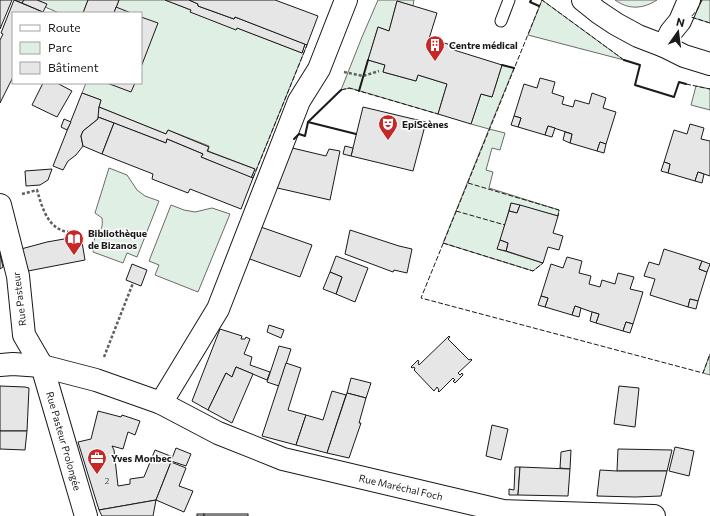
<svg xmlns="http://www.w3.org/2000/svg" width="710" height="516" font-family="Commissioner,sans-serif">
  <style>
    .green { fill: #e0efe3; stroke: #6a6a6a }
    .building { fill: #e6e6e6; stroke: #1a1a1a }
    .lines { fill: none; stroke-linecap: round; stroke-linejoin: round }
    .service-casing { stroke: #1a1a1a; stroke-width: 13 }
    .minor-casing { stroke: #1a1a1a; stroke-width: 24 }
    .tertiary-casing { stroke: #1a1a1a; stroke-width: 24 }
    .path { stroke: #5f5f5f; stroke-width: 2.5; stroke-dasharray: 3 2; stroke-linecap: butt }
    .service { stroke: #fff; stroke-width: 11 }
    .minor { stroke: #fff; stroke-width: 22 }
    .tertiary { stroke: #fff; stroke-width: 22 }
    .fence { stroke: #1a1a1a; stroke-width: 1; stroke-dasharray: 5 2; stroke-linecap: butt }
    .wall { stroke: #1a1a1a; stroke-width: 2 }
    .labels { text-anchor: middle; stroke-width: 3; stroke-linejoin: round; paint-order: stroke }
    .number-label { font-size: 8px; fill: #4d4d4d }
    .poi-label { font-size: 10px; font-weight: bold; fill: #1a1a1a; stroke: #fff; text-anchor: start }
    .street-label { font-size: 10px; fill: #1a1a1a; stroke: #fff }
  </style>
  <rect width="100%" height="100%" fill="#fff"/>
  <!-- green -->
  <g class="green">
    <polygon points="37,0 88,0 83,13 59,13 45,7 46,4"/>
    <polygon points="119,0 165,0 302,53 305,44 307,45 253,178 251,178 255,169 208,151 209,146 168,130 166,134 99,107 101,100 82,93 86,83 141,83 141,13 114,13"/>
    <polygon points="378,0 414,0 413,6 397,1 389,31 378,27 368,60 385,65 383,72 416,81 418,75 447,84 438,114 350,88 341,90 362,37"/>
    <polygon points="542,0 624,60 528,35"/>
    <path d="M 615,0 L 657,0 C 643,9 629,10 615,0 Z"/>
    <polygon points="702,0 710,0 710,23 691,17 697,10"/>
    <polygon points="502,65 514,68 489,129 505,133 500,150 492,148 486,170 493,172 489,188 559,210 558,216 511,203 498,249 543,263 533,271 443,243 489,129 471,124 481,94 492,97"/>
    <polygon points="696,86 710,89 710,110 691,105"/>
    <path d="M 109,168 L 127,175 L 137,190 L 145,196 L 159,201 L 137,257 L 127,253 L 123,263 L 93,252 L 95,235 C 102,230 103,226 102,218 L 95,213 Z"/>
    <polygon points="171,205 184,210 195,212 212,208 230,214 198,292 155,275 159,265 149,261"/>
    <polygon points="710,354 710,375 703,373"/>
  </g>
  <!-- building -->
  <g class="building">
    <polygon points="0,0 12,0 0,29"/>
    <polygon points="14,0 24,0 22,3"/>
    <polygon points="14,0 43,12 42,13 13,13 13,77 0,103 0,40 3,34 1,33"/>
    <polygon points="24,0 37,0 47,4 43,12 22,3"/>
    <polygon points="88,0 119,0 114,13 83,13"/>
    <polygon points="165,0 189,0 198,4 198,6 234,19 235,17 305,44 302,53 237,28 236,30 190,12 191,10"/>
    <polygon points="189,0 275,0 318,16 307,45 235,17 234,19 198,6 198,4"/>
    <polygon points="397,1 437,13 428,42 440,46 441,42 454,46 454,50 502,65 492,97 481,94 471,124 438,114 447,84 418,75 416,81 383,72 385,65 368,60 378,27 389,31"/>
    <polygon points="116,7 131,13 114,13"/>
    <polygon points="141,17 158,23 141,67"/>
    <polygon points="540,78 555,82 552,93 564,97 562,104 573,107 575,100 589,104 592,93 606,98 603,108 616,112 606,144 600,142 597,151 570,143 572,134 548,126 545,135 518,127 521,118 514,116 524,84 537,88"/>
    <polygon points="43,83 57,83 72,91 57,117 32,105"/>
    <polygon points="107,83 135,83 131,92"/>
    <polygon points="82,93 101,100 99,107 99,115 98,119 83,131 81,136 83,146 76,155 68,161 63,170 53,166"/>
    <polygon points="99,107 166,134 168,130 209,147 207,151 255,169 251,178 201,157 203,154 167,139 166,143 98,117"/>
    <polygon points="363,107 426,122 413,171 351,156"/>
    <polygon points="514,116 521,118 518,127 511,125"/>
    <polygon points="98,117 114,123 102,154 83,146 81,136 83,131 98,119"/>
    <polygon points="64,119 71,122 67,130 61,127"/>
    <polygon points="114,123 166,143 167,139 203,154 201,157 253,178 241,209 190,189 188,193 152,179 153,174 102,154"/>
    <polygon points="690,124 704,128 701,139 710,141 710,176 698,172 695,181 668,173 670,164 664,162 674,130 687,134"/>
    <polygon points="548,126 555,128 552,137 545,135"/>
    <polygon points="565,132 572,134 570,143 563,140"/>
    <polygon points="600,142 606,144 604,153 597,151"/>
    <polygon points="345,146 353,148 351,156 343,154"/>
    <polygon points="288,147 326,156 329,149 340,151 330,200 273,187"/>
    <polygon points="664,162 670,164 668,173 661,171"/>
    <polygon points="52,169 48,180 40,185 26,186 25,171"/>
    <polygon points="698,172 704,174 702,183 695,181"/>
    <polygon points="511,203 520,205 517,213 509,211"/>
    <polygon points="520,205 558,216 553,233 563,236 559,250 548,247 543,263 506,251 508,243 500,240 509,211 517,213"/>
    <polygon points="258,226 312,245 300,277 247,258"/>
    <polygon points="350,230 399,246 412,249 407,273 394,270 393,272 345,254"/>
    <polygon points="81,236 85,260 28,271 21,249 47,242"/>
    <polygon points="500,240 508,243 506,251 497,249"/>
    <polygon points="664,249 702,261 699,269 707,272 698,301 690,299 688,307 650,295 655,279 644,276 649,262 659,265"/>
    <polygon points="0,254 3,267 0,269"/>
    <polygon points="336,256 368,268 355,302 336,294 342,277 330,272"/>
    <polygon points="567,257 582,261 579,273 591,276 589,284 600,287 602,280 615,284 618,273 634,277 630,289 643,292 633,324 626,322 623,331 596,323 599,314 592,312 575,306 572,315 545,307 548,298 541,296 551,264 563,268"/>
    <polygon points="702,261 710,264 707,272 699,269"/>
    <polygon points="132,264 147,270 141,286 126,280"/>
    <polygon points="330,272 342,277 336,294 323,289"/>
    <polygon points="541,296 548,298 545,307 538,305"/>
    <polygon points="690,299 698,301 696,309 688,307"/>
    <polygon points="575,306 581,308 579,317 572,315"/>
    <polygon points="592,312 599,314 596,323 590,321"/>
    <polygon points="626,322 633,324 630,333 623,331"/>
    <polygon points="269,325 284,330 281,338 267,332"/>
    <polygon points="220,329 242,336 241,339 245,339 246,337 250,339 244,354 252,357 250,365 270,372 267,380 236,367 232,377 226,373 208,410 192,401"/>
    <polygon points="449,336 450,337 448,339 469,360 471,359 472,360 458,373 460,375 462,373 463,375 455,383 453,381 455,380 453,378 439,392 438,391 439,390 437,387 434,391 414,370 415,369 414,367 412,368 411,367 418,360 419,362 418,363 419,365"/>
    <polygon points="279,346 291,349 279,386 267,382"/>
    <polygon points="286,363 301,368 288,410 306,415 296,445 262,436"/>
    <polygon points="236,367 253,374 232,423 208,410 226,373 232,377"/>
    <polygon points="351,378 371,383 366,398 347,393"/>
    <polygon points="0,386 25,387 29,388 27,431 0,431"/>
    <polygon points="619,386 639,388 635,427 614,424"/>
    <polygon points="332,391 346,395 327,453 296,445 306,415 323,420"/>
    <polygon points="347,393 366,398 359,423 361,423 349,458 327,453"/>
    <polygon points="98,411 121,417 122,415 140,421 135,435 128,432 123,449 112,446 114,450 118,486 130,484 130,479 144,477 155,450 173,457 156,500 99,510 78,442 91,439"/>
    <polygon points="492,425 508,429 501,460 486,456"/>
    <polygon points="0,431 27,431 25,450 0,449"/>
    <polygon points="675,447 694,451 689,476 669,471"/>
    <polygon points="176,448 191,454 186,466 171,461"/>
    <polygon points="618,449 672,450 667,471 617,471"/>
    <polygon points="571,450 570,469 560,468 561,452"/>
    <polygon points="171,462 186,468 179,486 193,491 184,512 156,500"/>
    <polygon points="515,467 520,467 518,495 509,495 509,489 514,490"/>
    <polygon points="520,467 570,469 568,496 518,495"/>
    <polygon points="600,470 617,471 667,471 661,496 635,497 597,496"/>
    <polygon points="156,500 153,516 102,516 99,510"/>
    <rect x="197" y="514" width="7" height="2"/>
    <rect x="204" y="514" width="44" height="2"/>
  </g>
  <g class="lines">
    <!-- service casing -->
    <g class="service-casing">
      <polyline id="service" points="501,21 509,0"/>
    </g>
    <!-- minor casing -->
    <g class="minor-casing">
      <g id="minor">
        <polyline points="583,0 598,12 616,24 638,36 664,46 684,56 710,64"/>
        <polyline points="664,46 671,32 680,21 689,0"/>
        <polyline points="0,205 18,276 24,335 42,366 86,516"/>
        <polyline points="161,403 218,309 299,101 319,69 346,0"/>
      </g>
    </g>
    <!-- tertiary casing -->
    <g class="tertiary-casing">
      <polyline id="tertiary" points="0,365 13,364 42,366 96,380 161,403 218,433 283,459 503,511 654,516"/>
    </g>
    <!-- path -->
    <g class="path">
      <polyline points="344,72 363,76 379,71"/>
      <path d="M 22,194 L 37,190 C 43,211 50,235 77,232"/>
      <polyline points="104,357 133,283"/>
    </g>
    <!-- service -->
    <use href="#service" class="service"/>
    <!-- minor -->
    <use href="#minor" class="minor"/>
    <!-- tertiary -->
    <use href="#tertiary" class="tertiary"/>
    <!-- fence -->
    <g class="fence">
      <polyline points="702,0 697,10 691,17 710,23"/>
      <polyline points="624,60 542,0 421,298 703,373 710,354"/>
      <polyline points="686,84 710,89"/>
      <polyline points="341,90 349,88 438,114"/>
      <polyline points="253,178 307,45"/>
      <polyline points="468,183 559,210 558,216"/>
      <polyline points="456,211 505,225"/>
      <polyline points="443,243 533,271 543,263"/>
    </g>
    <!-- wall -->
    <g class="wall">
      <polyline points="531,0 530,2 539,6"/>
      <polyline points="624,60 640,65 635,85 674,97 679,82 686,84"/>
      <polyline points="502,65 514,68"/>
      <polyline points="359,91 368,60"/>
      <polyline points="308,122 356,134"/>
      <polyline points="294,139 299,134 305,136 308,122 341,90"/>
    </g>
  </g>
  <!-- icons -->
  <defs>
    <g id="building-pin" transform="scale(1)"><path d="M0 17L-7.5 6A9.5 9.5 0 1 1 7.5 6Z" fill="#c62828" stroke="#fff"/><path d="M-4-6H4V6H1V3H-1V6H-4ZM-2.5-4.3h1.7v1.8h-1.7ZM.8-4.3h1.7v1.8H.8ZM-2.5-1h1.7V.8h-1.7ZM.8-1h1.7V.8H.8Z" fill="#fff"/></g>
    <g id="theatre-pin" transform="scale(1)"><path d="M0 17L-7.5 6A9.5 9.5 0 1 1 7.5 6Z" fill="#c62828" stroke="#fff"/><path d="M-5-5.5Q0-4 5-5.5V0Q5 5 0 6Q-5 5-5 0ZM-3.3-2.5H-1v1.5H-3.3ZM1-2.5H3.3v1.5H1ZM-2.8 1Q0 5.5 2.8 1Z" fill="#fff"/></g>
    <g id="library-pin" transform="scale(1)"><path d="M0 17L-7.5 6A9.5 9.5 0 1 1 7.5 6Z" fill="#c62828" stroke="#fff"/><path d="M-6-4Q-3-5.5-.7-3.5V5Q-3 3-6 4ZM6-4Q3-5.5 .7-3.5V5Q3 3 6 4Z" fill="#fff"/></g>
    <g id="office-pin" transform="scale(1)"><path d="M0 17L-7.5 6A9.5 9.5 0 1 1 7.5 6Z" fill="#c62828" stroke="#fff"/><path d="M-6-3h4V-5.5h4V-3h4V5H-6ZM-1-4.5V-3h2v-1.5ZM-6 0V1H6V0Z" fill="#fff"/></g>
  </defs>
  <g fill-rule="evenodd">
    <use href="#building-pin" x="435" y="45"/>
    <use href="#theatre-pin" x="388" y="124"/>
    <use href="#library-pin" x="74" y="239"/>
    <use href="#office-pin" x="97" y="458"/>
  </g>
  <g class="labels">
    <!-- number labels -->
    <g class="number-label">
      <text x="107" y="484">2</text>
    </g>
    <!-- poi labels -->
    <g class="poi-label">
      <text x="449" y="49">Centre médical</text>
      <text x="402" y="128">EpiScènes</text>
      <text x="88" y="237">Bibliothèque<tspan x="88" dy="12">de Bizanos</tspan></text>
      <text x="111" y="462">Yves Monbec</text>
    </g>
    <!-- street labels -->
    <g class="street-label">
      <text transform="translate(19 299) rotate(-97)" y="4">Rue Pasteur</text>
      <text transform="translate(64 441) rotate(74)" y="4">Rue Pasteur Prolongée</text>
      <text transform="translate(401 487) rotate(13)" y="4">Rue Maréchal Foch</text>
    </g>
  </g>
  <!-- legend -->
  <rect x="12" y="12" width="130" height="72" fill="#ffffff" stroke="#a3a3a3"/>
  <rect x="20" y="25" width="20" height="6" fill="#ffffff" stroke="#a3a3a3"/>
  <text x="48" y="32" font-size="12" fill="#1a1a1a">Route</text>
  <rect x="20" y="42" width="20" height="12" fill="#e0efe3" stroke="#a3a3a3"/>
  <text x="48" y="52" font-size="12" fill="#1a1a1a">Parc</text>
  <rect x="20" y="62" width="20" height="12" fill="#e6e6e6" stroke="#a3a3a3"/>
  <text x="48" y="72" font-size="12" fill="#1a1a1a">Bâtiment</text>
  <!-- north arrow -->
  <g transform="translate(678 32) rotate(14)" stroke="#ffffff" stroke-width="3" paint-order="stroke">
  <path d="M0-3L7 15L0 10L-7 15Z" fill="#1a1a1a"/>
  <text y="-6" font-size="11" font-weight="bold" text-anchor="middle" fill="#1a1a1a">N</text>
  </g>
</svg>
